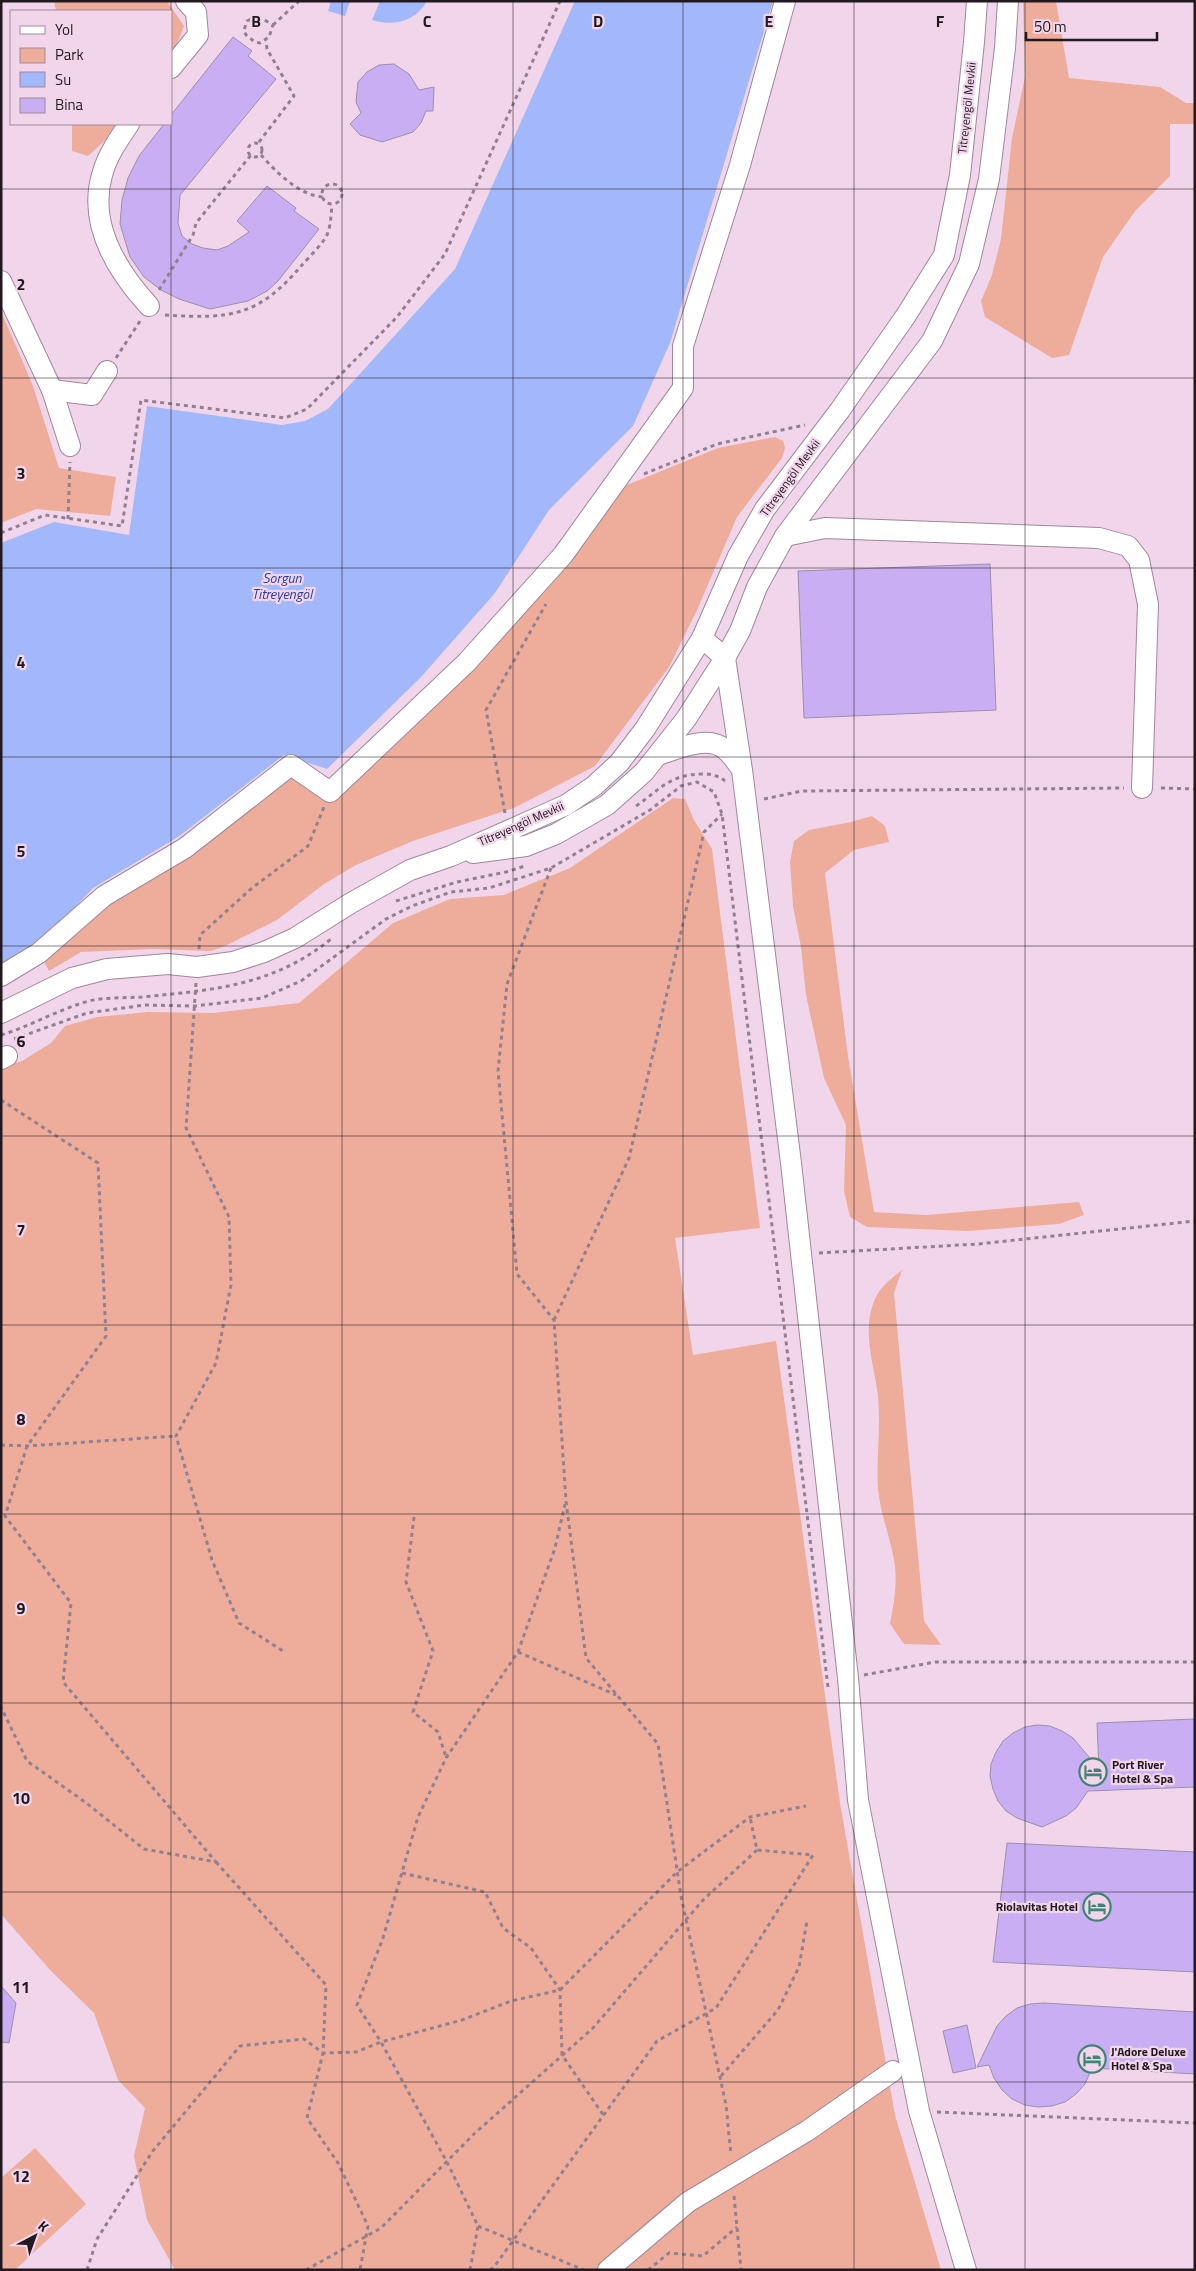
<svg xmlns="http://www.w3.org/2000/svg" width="1196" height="2271" font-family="'Titillium Web',sans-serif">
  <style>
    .green { fill: #eead9b }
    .water { fill: #a3b7fb }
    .building { fill: #caaef3; stroke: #9a90ab }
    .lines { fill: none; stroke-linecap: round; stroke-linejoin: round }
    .minor-casing { stroke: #a0879a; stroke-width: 22 }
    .path { stroke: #93808f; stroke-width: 3; stroke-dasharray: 4 4; stroke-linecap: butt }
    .minor { stroke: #fff; stroke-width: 20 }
    .grid { fill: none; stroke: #221920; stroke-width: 1; stroke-opacity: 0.55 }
    .labels { text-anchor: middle; stroke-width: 4.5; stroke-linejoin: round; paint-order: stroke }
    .street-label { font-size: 12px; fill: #221920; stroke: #f1d6eb }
    .poi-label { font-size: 12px; font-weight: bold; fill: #221920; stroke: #f1d6eb; text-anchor: start }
    .water-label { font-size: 14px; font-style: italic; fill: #2f3c9c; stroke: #f1d6eb }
    .grid-label { font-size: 16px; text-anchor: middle; font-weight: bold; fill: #221920; stroke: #f1d6eb; stroke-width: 4.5; stroke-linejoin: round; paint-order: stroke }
  </style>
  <rect width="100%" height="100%" fill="#f1d6eb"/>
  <!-- green -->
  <g class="green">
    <polygon points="54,1 167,1 184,26 177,44 171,53 171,11 56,11"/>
    <polygon points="1023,1 1056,1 1069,78 1160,87 1186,103 1195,103 1195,124 1170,124 1170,176 1136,210 1103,257 1069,355 1052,358 985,317 981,301 992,275 1001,239 1012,138 1025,77"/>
    <polygon points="72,124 119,124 113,133 88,156 72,151"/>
    <polygon points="1,311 33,386 59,468 116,477 110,516 36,509 1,523"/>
    <polygon points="775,437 783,441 785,448 782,458 737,517 697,610 669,667 595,766 514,808 413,841 356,865 324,884 277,920 225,946 211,951 154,949 81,952 49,971 42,958 109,897 290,773 330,800 617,489 718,448"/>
    <polygon points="673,798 685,799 694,820 712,849 760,1228 675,1238 693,1355 776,1341 840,1803 895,2115 941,2270 175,2270 147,2220 134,2156 145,2108 118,2080 94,2013 51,1971 1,1914 1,1067 22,1061 51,1043 65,1026 97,1017 148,1012 213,1013 299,1003 393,923 450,899 504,895 570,868"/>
    <polygon points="872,816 885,826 889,842 854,850 825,873 848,1056 874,1212 926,1215 1079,1202 1084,1215 1059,1224 968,1231 867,1227 850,1217 844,1191 846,1125 824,1078 806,995 801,947 793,906 790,862 794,841 809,830 851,822"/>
    <path d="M 902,1270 L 894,1293 L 924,1621 L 941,1645 L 904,1644 L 890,1624 C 894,1603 898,1581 894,1560 C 890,1536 880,1513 878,1489 C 876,1459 881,1428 878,1397 C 875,1367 863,1338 872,1307 C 877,1289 888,1281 902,1270 Z"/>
    <polygon points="35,2148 86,2204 15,2270 1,2270 1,2178"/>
  </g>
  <!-- water -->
  <g class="water">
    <polygon points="331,1 350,1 345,16 328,11"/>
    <path d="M 380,1 L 427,1 C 416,21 394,27 372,20 Z"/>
    <polygon points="575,1 773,1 670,343 633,426 549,510 495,593 421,677 327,769 284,755 178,837 93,888 40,944 1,969 1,543 54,522 129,535 147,406 282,425 305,421 328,409 455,269"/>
  </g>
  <!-- building -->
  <g class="building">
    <polygon points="233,37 252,51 248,56 276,79 180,195 178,223 182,236 192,244 203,248 217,250 228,246 249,232 237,221 267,186 296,208 294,211 319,229 278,281 267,291 248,301 210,309 179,299 161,290 144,277 130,257 120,224 122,200 128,178 139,156 164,124 171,124 171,115"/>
    <polygon points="394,64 409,74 419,90 434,87 433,111 426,111 421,123 413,132 382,142 360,135 350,124 361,113 356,102 358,82 367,72 379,65"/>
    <polygon points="990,564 996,710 804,718 798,571"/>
    <polygon points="1195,1719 1195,1787 1088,1791 1076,1808 1066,1816 1042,1827 1017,1818 1006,1811 998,1801 993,1789 990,1776 991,1764 996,1752 1003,1741 1013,1733 1025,1727 1037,1725 1050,1726 1062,1731 1073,1738 1099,1769 1097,1723"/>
    <polygon points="1007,1843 1195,1852 1195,1972 993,1962"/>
    <polygon points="1,1986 16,2003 9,2043 1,2042"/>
    <polygon points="1044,2003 1195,2012 1195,2074 1092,2068 1085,2084 1076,2094 1065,2102 1052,2106 1038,2107 1025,2105 1012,2099 1002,2090 994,2078 989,2065 977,2067 997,2026 1006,2016 1017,2008 1030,2004"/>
    <polygon points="967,2025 976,2068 953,2073 943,2031"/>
  </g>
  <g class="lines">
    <!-- minor casing -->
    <g class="minor-casing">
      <g id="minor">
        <polyline points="171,68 198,35 196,12 186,1"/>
        <path d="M 129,124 C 118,140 107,156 102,175 C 88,224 117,271 149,306"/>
        <polyline points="1,281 52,390 70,446"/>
        <polyline points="52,390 92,395 107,371"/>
        <polyline points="785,536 825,528 1099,538 1128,546 1139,560 1148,604 1142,788"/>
        <polyline points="702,638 725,658 742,770 791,1163 848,1678 858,1800 919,2111 966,2270"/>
        <path d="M 658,755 C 677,749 708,734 726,750 C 732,755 736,762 741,768"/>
        <polyline points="473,853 526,846 556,834 607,805 644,772 686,719 725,658 740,631 757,587 785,536 932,341 969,264 989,179 1005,48 1008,1"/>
        <polyline points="1,976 39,953 104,896 185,848 291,765 330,792 467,662 563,555 683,388 683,346 740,165 785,1"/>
        <polyline points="1,1013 72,978 107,969 168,964 197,967 233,962 264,952 295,938 351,903 410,870 451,856 566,805 594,786 619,763 645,729 702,638 738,556 765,509 840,410 905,317 944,255 960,175 974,42 977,1"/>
        <polyline points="1,1059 7,1056"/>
        <polyline points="608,2270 688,2202 807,2131 893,2071"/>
      </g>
    </g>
    <!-- path -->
    <g class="path">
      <polygon points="258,16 273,25 269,37 260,43 255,42 246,35 244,30 247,21"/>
      <polyline points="273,25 299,1"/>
      <polyline points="259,142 294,96 267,49 266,41"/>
      <circle cx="255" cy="150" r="7"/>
      <path d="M 261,155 C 277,173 299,195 323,197"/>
      <circle cx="332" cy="194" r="10"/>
      <polyline points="159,290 193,235 196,223 251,155"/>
      <path d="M 165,315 C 230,319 258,317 302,265 C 309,257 326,241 328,232 C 331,224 331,214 332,205"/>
      <polyline points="116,358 140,321"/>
      <polyline points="644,474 717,444 805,425"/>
      <polyline points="68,519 70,462"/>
      <polyline points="1,533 45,515 122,526 141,400 285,418 307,409 397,317 445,254 560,1"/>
      <polyline points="1161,788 1195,789"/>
      <polyline points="764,799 802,791 1124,788"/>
      <path d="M 636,806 C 662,788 670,774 704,774 C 712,774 719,776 725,781"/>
      <polyline points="505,813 486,710 546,604"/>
      <polyline points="551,868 507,984 498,1071 517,1274 554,1320 566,1501 586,1658 658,1744 681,1896 726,2105 731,2155"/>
      <polyline points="396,901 457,882 506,872 525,866"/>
      <polyline points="199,949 200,935 252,888 308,846 324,807"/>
      <polyline points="196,983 186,1128 229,1217 231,1285 216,1363 176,1436 212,1560 239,1623 283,1651"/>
      <path d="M 1,1035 C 31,1026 59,1009 89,1001 C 106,997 125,998 142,997 C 213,990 273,986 331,939"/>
      <polyline points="14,1039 87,1013 145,1005 195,1006 262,998 301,981 386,919 412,906 451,892 489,888 551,868 650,810 681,786 697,782 714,792 722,814 828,1687"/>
      <polyline points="1,1100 98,1163 106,1336 27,1446 5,1516 71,1603 63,1682 216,1862 144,1849 85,1802 27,1761 1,1707"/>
      <polyline points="819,1253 978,1244 1195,1221"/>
      <polyline points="554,1320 629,1158 704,832 722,814"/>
      <polyline points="1,1445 27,1446 176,1436"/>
      <polyline points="414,1517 406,1582 433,1651 413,1712 438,1732 446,1757"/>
      <polyline points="518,1652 616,1695"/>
      <polyline points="864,1675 935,1662 1195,1662"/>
      <polyline points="216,1862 326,1985 323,2053 307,2118 338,2163 368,2226 360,2270"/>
      <polyline points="402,1873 485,1892 503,1928 531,1948 560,1990 562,2055 604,2116"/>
      <polyline points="721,2076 778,2010 799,1967 807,1921"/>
      <polyline points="937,2112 1195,2123"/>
      <polyline points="734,2196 741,2270"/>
      <polyline points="478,2226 584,2270"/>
      <polyline points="87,2270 97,2239 152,2152 240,2046 304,2039 323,2053 356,2052 381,2042 462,2020 511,2001 560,1990 677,1872 750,1817 806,1806"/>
      <polyline points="306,2270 381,2228 474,2134 593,2028 703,1900 757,1850"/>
      <polyline points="470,2270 478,2226 448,2164 381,2042 357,2005 383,1938 418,1817 446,1758 518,1652 555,1548 565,1504"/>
      <polyline points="490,2270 494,2267 657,2041 716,2008 813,1855 757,1850 750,1817"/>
      <polyline points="648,2270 669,2253 703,2256 737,2227"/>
    </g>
    <!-- minor -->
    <use href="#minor" class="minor"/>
  </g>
  <!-- grid -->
  <path class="grid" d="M 171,1 L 171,11M 342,1 L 342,2270M 513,1 L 513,2270M 683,1 L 683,2270M 854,1 L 854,2270M 1025,1 L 1025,2270M 171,124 L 171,2270M 1,189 L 1195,189M 1,378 L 1195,378M 1,568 L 1195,568M 1,757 L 1195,757M 1,946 L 1195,946M 1,1136 L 1195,1136M 1,1325 L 1195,1325M 1,1514 L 1195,1514M 1,1703 L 1195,1703M 1,1892 L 1195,1892M 1,2082 L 1195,2082"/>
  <!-- icons -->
  <defs>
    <g id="hotel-ring" transform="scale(1.4375)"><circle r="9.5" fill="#f1d6eb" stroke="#408375" stroke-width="1.5"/><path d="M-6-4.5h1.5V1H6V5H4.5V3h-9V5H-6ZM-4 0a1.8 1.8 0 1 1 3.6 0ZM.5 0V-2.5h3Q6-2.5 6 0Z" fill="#408375"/></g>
  </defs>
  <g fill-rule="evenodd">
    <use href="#hotel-ring" x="1093" y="1772"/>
    <use href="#hotel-ring" x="1097" y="1907"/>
    <use href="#hotel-ring" x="1092" y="2059"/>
  </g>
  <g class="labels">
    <!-- street labels -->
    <g class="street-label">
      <text transform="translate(967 108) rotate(-84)" y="4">Titreyengöl Mevkii</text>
      <text transform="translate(790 478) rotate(-54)" y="4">Titreyengöl Mevkii</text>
      <text transform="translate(521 824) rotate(-24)" y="4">Titreyengöl Mevkii</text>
    </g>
    <!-- poi labels -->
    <g class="poi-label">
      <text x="1112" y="1769">Port River<tspan x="1112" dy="14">Hotel &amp; Spa</tspan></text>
      <text x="1078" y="1911" text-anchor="end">Riolavitas Hotel</text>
      <text x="1111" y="2056">J'Adore Deluxe<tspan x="1111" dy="14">Hotel &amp; Spa</tspan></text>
    </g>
    <!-- water labels -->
    <g class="water-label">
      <text x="282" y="583">Sorgun<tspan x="282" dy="16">Titreyengöl</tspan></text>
    </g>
  </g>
  <g class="grid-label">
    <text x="256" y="27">B</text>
    <text x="427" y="27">C</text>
    <text x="598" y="27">D</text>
    <text x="769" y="27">E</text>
    <text x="940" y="27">F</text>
    <text x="21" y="290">2</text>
    <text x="21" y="479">3</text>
    <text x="21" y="668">4</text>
    <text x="21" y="857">5</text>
    <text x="21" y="1047">6</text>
    <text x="21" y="1236">7</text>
    <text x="21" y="1425">8</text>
    <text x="21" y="1614">9</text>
    <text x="21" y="1804">10</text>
    <text x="21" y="1993">11</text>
    <text x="21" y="2182">12</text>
  </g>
  <!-- border -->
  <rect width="1196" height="2271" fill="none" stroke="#221920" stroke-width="5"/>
  <!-- legend -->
  <rect x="10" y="10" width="162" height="115" fill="#f1d6eb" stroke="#9e8a9a"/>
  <rect x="20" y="26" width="25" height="8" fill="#ffffff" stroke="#9e8a9a"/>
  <text x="55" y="35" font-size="15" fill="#221920">Yol</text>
  <rect x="20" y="48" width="25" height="15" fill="#eead9b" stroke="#9e8a9a"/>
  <text x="55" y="60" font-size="15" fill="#221920">Park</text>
  <rect x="20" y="72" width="25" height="15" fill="#a3b7fb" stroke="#9e8a9a"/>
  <text x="55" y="85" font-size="15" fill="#221920">Su</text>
  <rect x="20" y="98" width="25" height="15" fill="#caaef3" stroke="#9e8a9a"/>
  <text x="55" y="110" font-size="15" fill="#221920">Bina</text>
  <!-- north arrow -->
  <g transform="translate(35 2236) rotate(41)" stroke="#f1d6eb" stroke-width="4" paint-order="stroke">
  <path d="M0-4L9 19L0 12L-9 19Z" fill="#221920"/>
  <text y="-8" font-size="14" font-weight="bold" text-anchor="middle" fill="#221920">K</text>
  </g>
  <!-- scale -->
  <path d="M1026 32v8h131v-8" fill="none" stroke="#221920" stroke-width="2.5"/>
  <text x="1034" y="32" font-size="15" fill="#221920" stroke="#f1d6eb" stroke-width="4" paint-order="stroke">50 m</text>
</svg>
